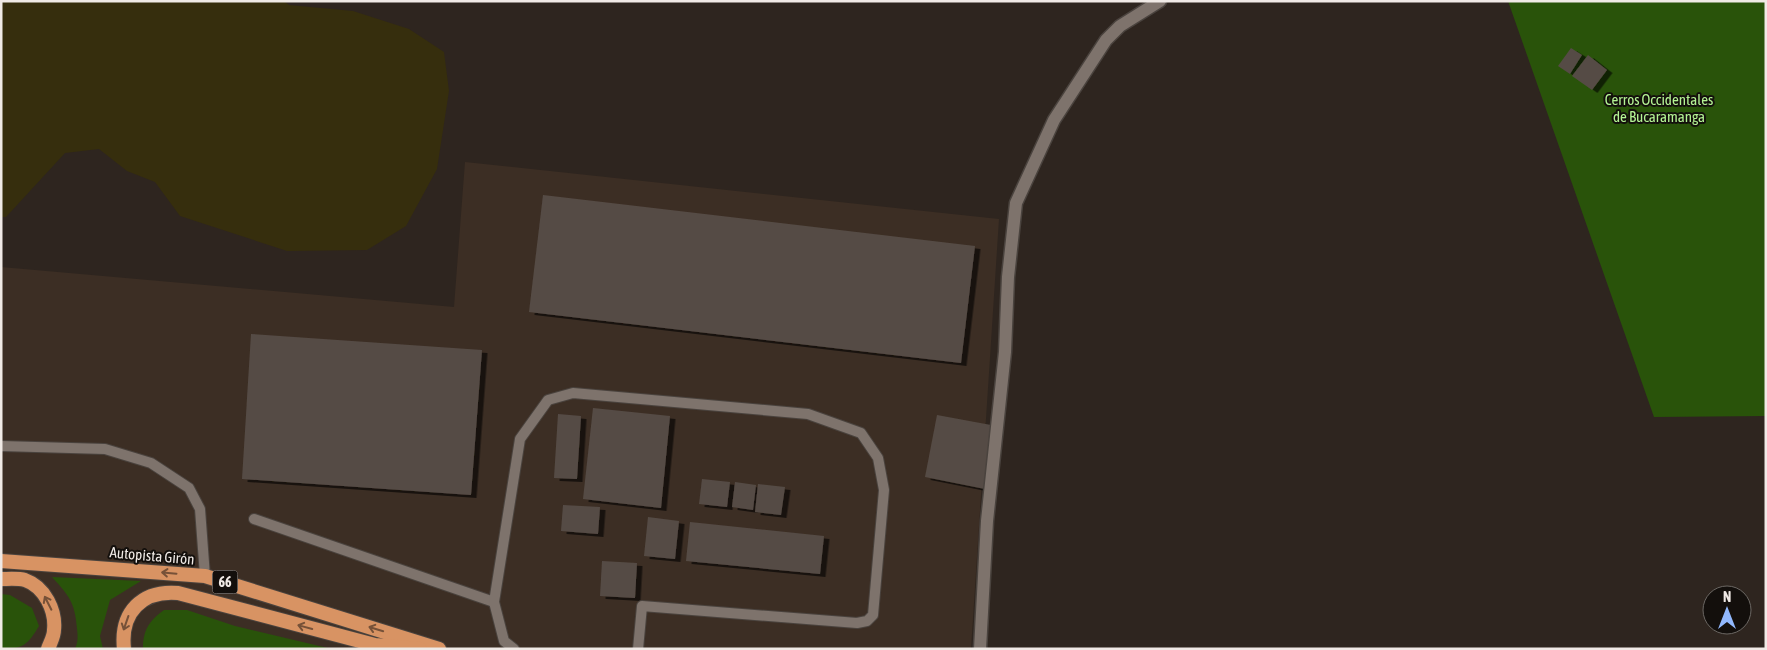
<svg xmlns="http://www.w3.org/2000/svg" width="1767" height="650" font-family="'Asap Condensed',sans-serif">
  <style>
    .built { fill: #3c2e24 }
    .green { fill: #29530a }
    .sand { fill: #362e0d }
    .building { fill: #554b45; filter: url(#shadow) }
    .lines { fill: none; stroke-linecap: round; stroke-linejoin: round }
    .service-casing { stroke: #4a433e; stroke-width: 12 }
    .minor-casing { stroke: #4a433e; stroke-width: 15 }
    .trunk-casing { stroke: #4a433e; stroke-width: 16 }
    .service { stroke: #7e736c; stroke-width: 10 }
    .minor { stroke: #7e736c; stroke-width: 12 }
    .trunk { stroke: #d89363; stroke-width: 14 }
    .oneway { stroke: #765138 }
    .labels { text-anchor: middle; stroke-width: 4; stroke-linejoin: round; paint-order: stroke }
    .shield { fill: #130f0c; stroke: #aea8a5; stroke-width: 1 }
    .shield-label { font-size: 14px; font-weight: bold; fill: #f0eae6 }
    .park-label { font-size: 15px; fill: #b4f494; stroke: #130f0c }
    .street-label { font-size: 15px; fill: #f0eae6; stroke: #130f0c }
  </style>
  <defs>
    <filter id="shadow"><feDropShadow dx="5.5" dy="3" stdDeviation="0" flood-color="#0009"/></filter>
  </defs>
  <rect width="100%" height="100%" fill="#2e251f"/>
  <!-- built -->
  <polygon class="built" points="465,162 999,219 971,649 1,649 1,267 454,307"/>
  <!-- green -->
  <g class="green">
    <polygon points="1508,1 1766,1 1766,416 1654,417"/>
    <path d="M 52,577 L 141,581 L 110,600 L 100,636 L 103,649 L 75,649 C 78,642 78,637 77,629 C 75,602 69,596 52,577 Z"/>
    <path d="M 1,594 L 10,595 L 32,608 L 39,626 C 28,644 24,649 1,649 Z"/>
    <path d="M 164,610 L 187,610 L 235,626 L 332,649 L 143,649 C 143,630 149,621 164,610 Z"/>
  </g>
  <!-- sand -->
  <polygon class="sand" points="1,1 284,1 289,5 353,11 409,29 444,52 449,91 437,169 406,226 367,250 287,251 180,216 155,182 127,171 99,149 65,153 6,217 1,217"/>
  <!-- building -->
  <g class="building">
    <polygon points="1571,48 1582,55 1570,74 1558,66"/>
    <polygon points="1588,55 1607,70 1592,90 1572,76"/>
    <polygon points="543,195 975,246 961,363 529,312"/>
    <polygon points="251,334 482,350 471,495 242,479"/>
    <polygon points="593,408 670,416 661,508 583,499"/>
    <polygon points="558,414 581,416 577,479 554,478"/>
    <polygon points="937,415 991,425 985,489 925,477"/>
    <polygon points="702,479 730,482 727,507 699,504"/>
    <polygon points="735,482 756,485 753,510 732,507"/>
    <polygon points="758,484 785,487 781,515 755,512"/>
    <polygon points="563,505 600,507 598,534 561,531"/>
    <polygon points="648,517 679,521 675,559 644,556"/>
    <polygon points="690,522 824,536 820,574 686,561"/>
    <polygon points="602,561 637,563 635,598 600,596"/>
  </g>
  <g class="lines">
    <!-- service casing -->
    <g class="service-casing">
      <g id="service">
        <polyline points="1,446 105,449 151,463 189,488 200,509 205,576"/>
        <polyline points="254,519 494,602"/>
        <polyline points="514,649 504,641 494,602 520,439 548,400 573,393 808,414 861,433 878,458 884,490 873,615 867,621 857,623 642,606 638,649"/>
      </g>
    </g>
    <!-- minor casing -->
    <g class="minor-casing">
      <polyline id="minor" points="980,649 987,521 1005,352 1008,277 1016,203 1054,120 1106,40 1120,26 1160,1"/>
    </g>
    <!-- trunk casing -->
    <g class="trunk-casing">
      <g id="trunk">
        <polyline points="1,561 205,576 439,649"/>
        <path d="M 1,579 C 8,579 18,578 25,580 C 45,587 56,611 54,630 C 54,637 50,643 48,649"/>
        <path d="M 124,649 C 120,612 142,590 178,593 L 375,645 L 420,649"/>
      </g>
    </g>
    <!-- service -->
    <use href="#service" class="service"/>
    <!-- minor -->
    <use href="#minor" class="minor"/>
    <!-- trunk -->
    <use href="#trunk" class="trunk"/>
  </g>
  <!-- one-way arrows -->
  <defs><path id="oneway-shaft" d="M-6 0H5M1.5-3L5.5 0L1.5 3" fill="none" stroke-width="1.6" stroke-linecap="round" stroke-linejoin="round" transform="scale(1.25)"/></defs>
  <g class="oneway">
    <use href="#oneway-shaft" transform="translate(169 573) rotate(-175)"/>
    <use href="#oneway-shaft" transform="translate(48 603) rotate(-117)"/>
    <use href="#oneway-shaft" transform="translate(126 623) rotate(109)"/>
    <use href="#oneway-shaft" transform="translate(305 627) rotate(-165)"/>
    <use href="#oneway-shaft" transform="translate(376 629) rotate(-163)"/>
  </g>
  <g class="labels">
    <!-- shield labels -->
    <rect class="shield" x="212.5" y="570.5" width="25" height="23" rx="4"/>
    <g class="shield-label">
      <text x="225" y="587">66</text>
    </g>
    <!-- park labels -->
    <g class="park-label">
      <text x="1659" y="105">Cerros Occidentales<tspan x="1659" dy="17">de Bucaramanga</tspan></text>
    </g>
    <!-- street labels -->
    <g class="street-label">
      <text transform="translate(152 556) rotate(5)" y="5">Autopista Girón</text>
    </g>
  </g>
  <!-- border -->
  <rect width="1767" height="650" fill="none" stroke="#f0eae6" stroke-width="5"/>
  <!-- north arrow -->
  <g transform="translate(1727 610)"><circle r="24" fill="#130f0c" stroke="#6b6763"/>
  <path d="M0-4L9 19L0 12L-9 19Z" fill="#91b8fd"/>
  <text y="-8" font-size="14" font-weight="bold" text-anchor="middle" fill="#f0eae6">N</text>
  </g>
</svg>
